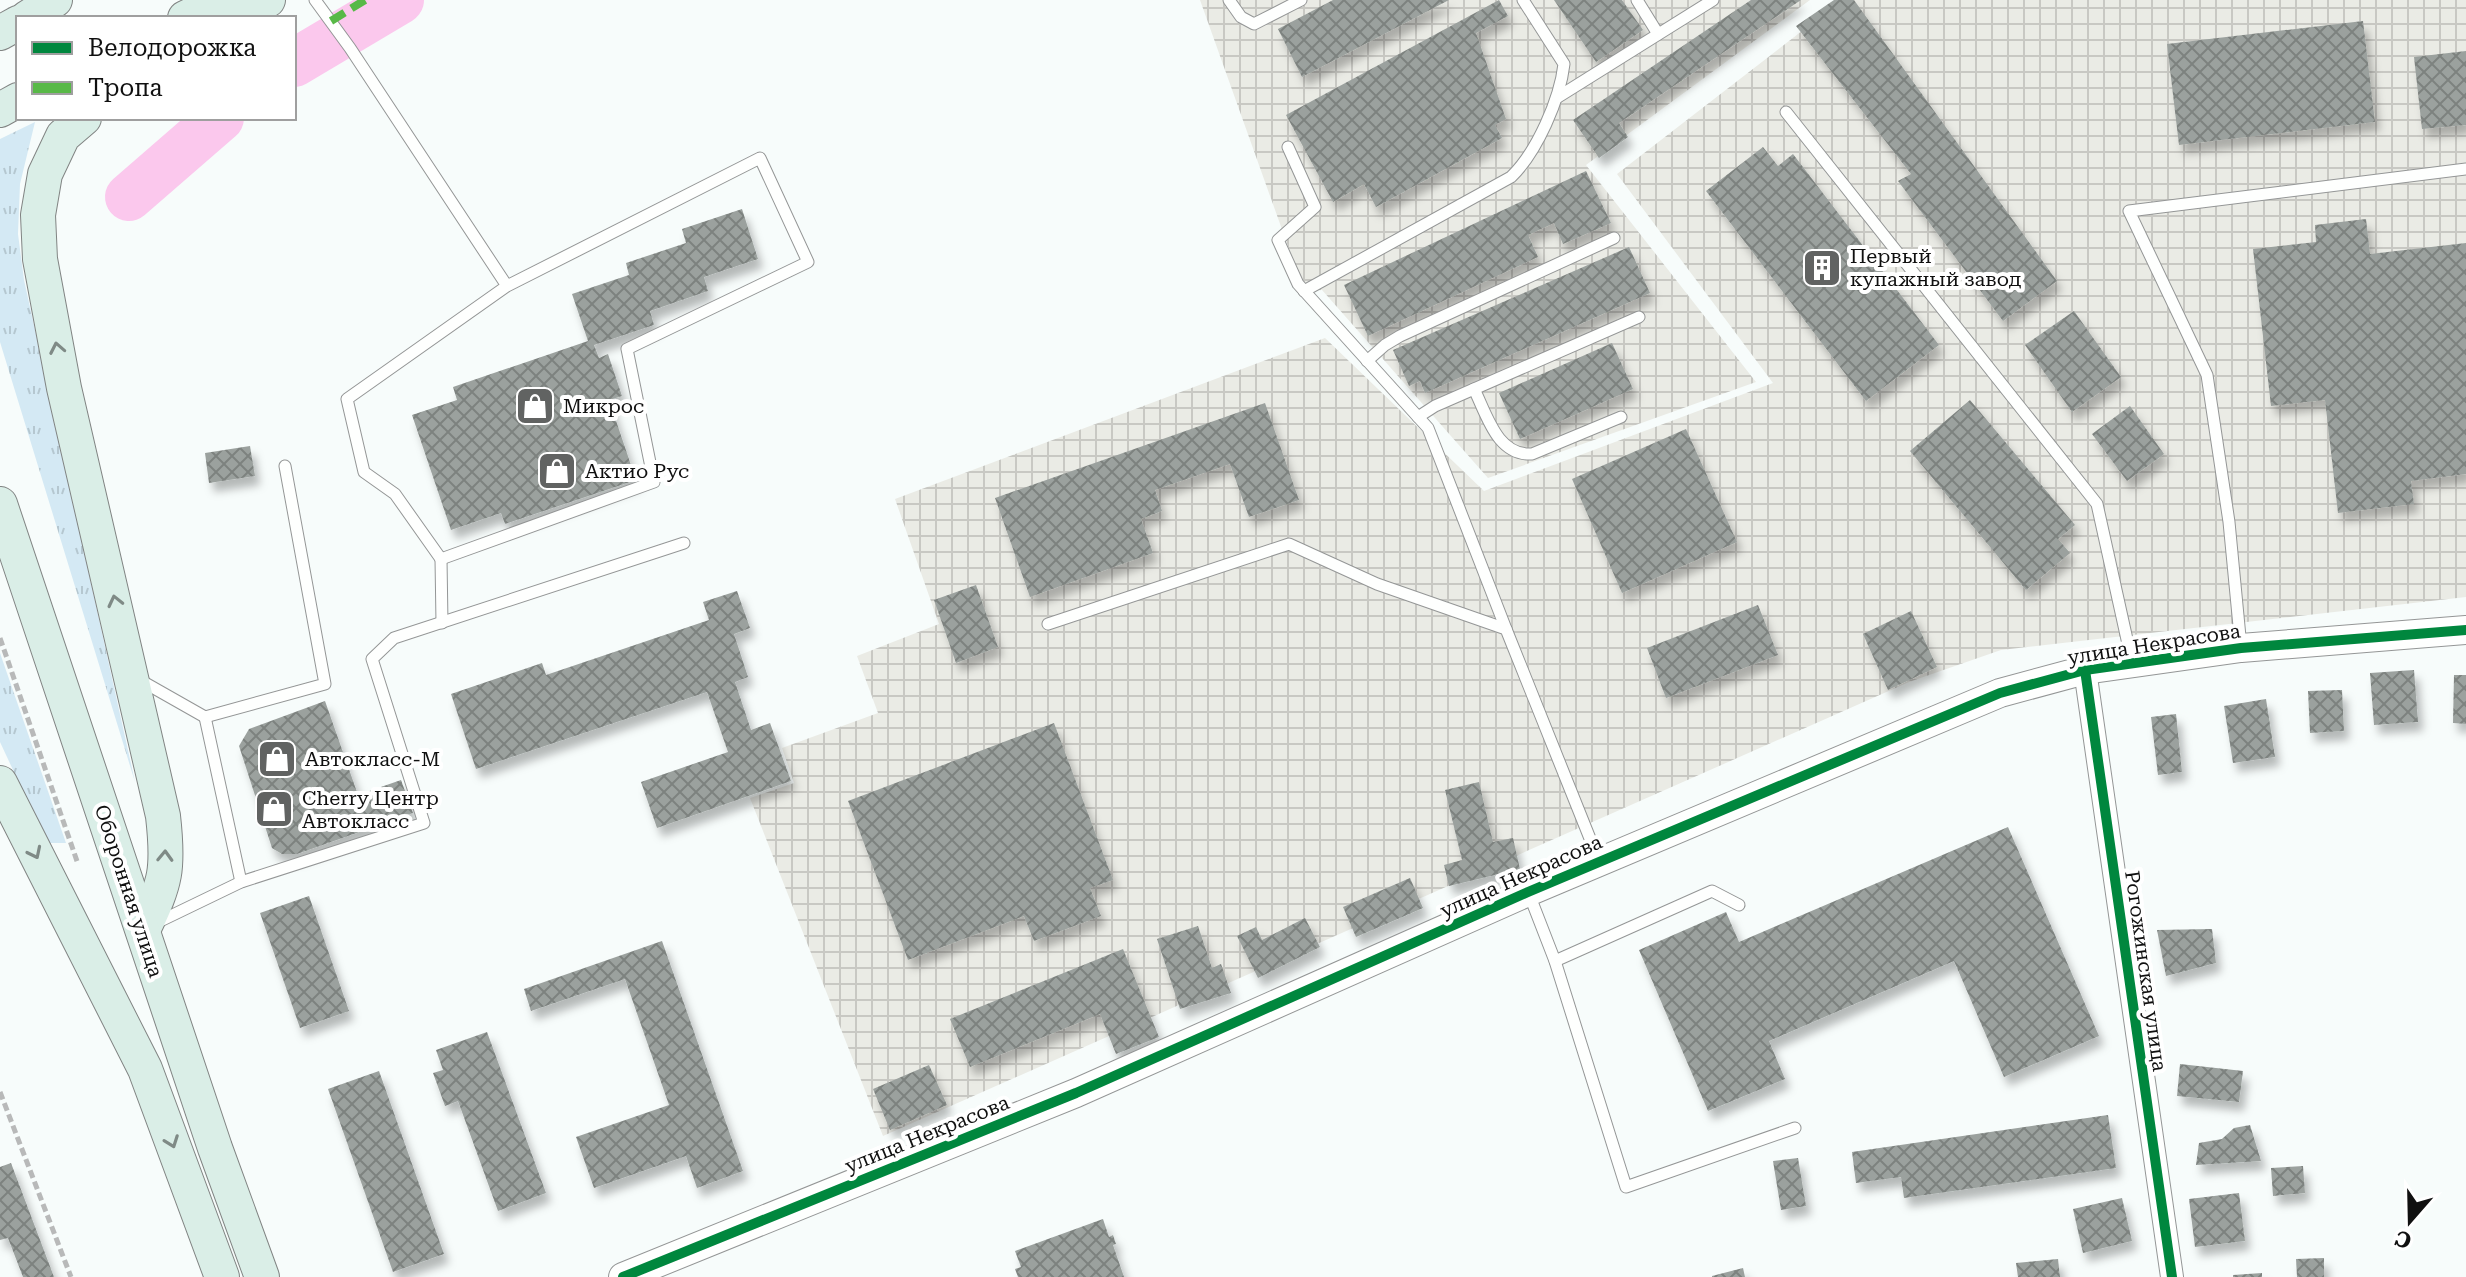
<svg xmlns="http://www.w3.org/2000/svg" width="2466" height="1277" font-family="'Roboto Serif',serif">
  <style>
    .industrial { fill: url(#industrial-grid) }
    .grass { fill: url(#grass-tufts) }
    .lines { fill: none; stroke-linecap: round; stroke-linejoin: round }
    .river { stroke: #fbc8ed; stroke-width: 48 }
    .building { fill: url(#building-cross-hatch); filter: url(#shadow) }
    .service-casing { stroke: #949696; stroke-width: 13 }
    .minor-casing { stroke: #949696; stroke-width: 24 }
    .tertiary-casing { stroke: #949696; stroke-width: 30 }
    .primary-casing { stroke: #818483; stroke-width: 36 }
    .path { stroke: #b8b9b9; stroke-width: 5; stroke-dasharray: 8 4; stroke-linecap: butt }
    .service { stroke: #fefffe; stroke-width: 11 }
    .minor { stroke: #fefffe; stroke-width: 22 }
    .tertiary { stroke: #fefffe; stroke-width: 28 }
    .primary { stroke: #daeee7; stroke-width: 34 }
    .quiet { stroke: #58b947; stroke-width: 8; stroke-dasharray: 16 8; stroke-linecap: butt }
    .cycleway-casing { stroke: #fff; stroke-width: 15 }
    .cycleway { stroke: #00873e; stroke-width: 10 }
    .oneway { stroke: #7f8a86 }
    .labels { text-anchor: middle; stroke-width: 8; stroke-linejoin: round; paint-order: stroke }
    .poi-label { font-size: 20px; fill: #101010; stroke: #fff; text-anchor: start }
    .street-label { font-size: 20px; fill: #101010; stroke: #fff }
  </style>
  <defs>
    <pattern id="industrial-grid" width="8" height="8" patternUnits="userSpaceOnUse" patternTransform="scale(2)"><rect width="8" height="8" fill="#eaebe5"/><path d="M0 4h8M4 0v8" fill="none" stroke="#c8c8c3"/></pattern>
    <pattern id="grass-tufts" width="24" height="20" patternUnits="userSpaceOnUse" patternTransform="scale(2)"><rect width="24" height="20" fill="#d4e9f4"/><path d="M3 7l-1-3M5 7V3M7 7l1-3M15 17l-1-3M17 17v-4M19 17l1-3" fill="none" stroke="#b5c7d0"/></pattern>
    <pattern id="building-cross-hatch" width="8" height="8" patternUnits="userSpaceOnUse" patternTransform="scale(2)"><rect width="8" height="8" fill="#9ba19e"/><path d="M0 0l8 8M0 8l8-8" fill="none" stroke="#7d827f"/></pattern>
    <filter id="shadow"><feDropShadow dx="5" dy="9" stdDeviation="4" flood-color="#0004"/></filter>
  </defs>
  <rect width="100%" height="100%" fill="#f7fcfb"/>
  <!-- industrial -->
  <g class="industrial">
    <polygon points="1200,0 1810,0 1586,165 1756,382 1488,478 1322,290 1304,291"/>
    <polygon points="1842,0 2466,0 2466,597 2001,650 1909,682 883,1136 750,798 794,783 782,748 878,713 857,656 939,624 895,499 1325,338 1484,491 1773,383 1617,174"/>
  </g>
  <!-- grass -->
  <g class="grass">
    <polygon points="35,122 20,184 18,234 24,280 135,782 0,342 0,139"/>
    <polygon points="0,653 66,843 47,843 0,742"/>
  </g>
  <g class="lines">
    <!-- river -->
    <g class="river">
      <polyline points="294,63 400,0"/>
      <polyline points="129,197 220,118"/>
    </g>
  </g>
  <!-- building -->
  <g class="building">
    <polygon points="1333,0 1449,0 1302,77 1278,29"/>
    <polygon points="1499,0 1508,16 1476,33 1506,119 1495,125 1502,138 1376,207 1364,184 1333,202 1286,115"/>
    <polygon points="1554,0 1622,0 1643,30 1596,62"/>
    <polygon points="1751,0 1801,0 1619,123 1628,137 1599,158 1573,120"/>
    <polygon points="1834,0 1854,0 2057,281 2003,321 1898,181 1911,174 1796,26"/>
    <polygon points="2363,21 2375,122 2179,145 2167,44"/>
    <polygon points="2466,51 2466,125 2422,129 2414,57"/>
    <polygon points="1763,147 1778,166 1793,154 1939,345 1866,401 1706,191"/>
    <polygon points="1586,171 1611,223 1563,244 1554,223 1528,235 1538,257 1368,336 1344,285"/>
    <polygon points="742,209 758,259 704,277 708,291 650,311 654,325 594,345 599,358 608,354 622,396 609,400 636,480 505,524 501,513 451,530 412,415 457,400 453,387 588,341 572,294 629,275 626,263 686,243 682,229"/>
    <polygon points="2366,219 2370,254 2466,243 2466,474 2411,481 2414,504 2338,513 2325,400 2271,406 2253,249 2316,242 2315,225"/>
    <polygon points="1629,247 1650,293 1425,393 1420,381 1409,386 1393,350"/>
    <polygon points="2074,311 2121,377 2072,412 2025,345"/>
    <polygon points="1612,343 1633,389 1520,439 1499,393"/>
    <polygon points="1970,400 2075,525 2058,539 2070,553 2026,590 1910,451"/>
    <polygon points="1265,403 1299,500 1249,517 1230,464 1155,490 1162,511 1141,519 1153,553 1030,597 995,498"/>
    <polygon points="2130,406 2164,454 2127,481 2092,434"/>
    <polygon points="1686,429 1737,542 1622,593 1572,479"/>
    <polygon points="250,446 255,476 209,483 205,453"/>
    <polygon points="976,585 998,647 956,663 934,600"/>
    <polygon points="737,591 750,628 734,634 748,677 735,682 751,730 770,723 791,781 657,828 641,782 728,752 707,692 476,769 451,694 542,663 546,675 709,620 703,602"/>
    <polygon points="1758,605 1778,655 1666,698 1647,648"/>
    <polygon points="1911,611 1937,667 1888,690 1863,634"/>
    <polygon points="2414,670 2418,722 2374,725 2370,673"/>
    <polygon points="2454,675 2466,675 2466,724 2453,723"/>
    <polygon points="2342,690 2344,731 2310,733 2308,691"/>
    <polygon points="2266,699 2275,757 2233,763 2224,706"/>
    <polygon points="325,701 358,795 401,780 413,813 297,854 282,854 272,848 239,746 249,729"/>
    <polygon points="2176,714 2182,772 2158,775 2151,717"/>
    <polygon points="1054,723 1113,880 1090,888 1101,916 1034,941 1024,916 908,960 848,801"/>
    <polygon points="1479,782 1493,842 1513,838 1520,869 1449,886 1444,865 1462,860 1445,790"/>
    <polygon points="2008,827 2099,1036 2004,1077 1954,961 1769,1041 1785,1079 1708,1111 1639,950 1726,912 1739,942"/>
    <polygon points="1410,878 1423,908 1356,937 1343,907"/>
    <polygon points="309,896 349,1011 300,1028 260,913"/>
    <polygon points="1305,918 1320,947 1258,978 1237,936 1256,927 1262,940"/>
    <polygon points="1198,926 1212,968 1221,964 1231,993 1180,1009 1157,939"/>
    <polygon points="2212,929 2216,963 2166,976 2157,930"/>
    <polygon points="662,941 743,1171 697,1188 686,1156 594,1188 576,1137 669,1105 625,979 531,1011 524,989"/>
    <polygon points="1123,949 1159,1037 1116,1054 1100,1014 970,1067 950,1019"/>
    <polygon points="487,1032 546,1193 498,1211 458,1101 445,1106 433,1073 443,1070 436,1050"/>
    <polygon points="2180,1064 2243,1071 2239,1102 2177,1096"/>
    <polygon points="929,1065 947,1105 890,1130 873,1089"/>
    <polygon points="379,1071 444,1254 393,1272 328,1089"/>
    <polygon points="2108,1115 2116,1168 1904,1198 1901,1177 1856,1183 1852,1152"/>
    <polygon points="2250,1125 2261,1161 2196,1165 2199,1143 2222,1139 2234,1128"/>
    <polygon points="1798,1158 1806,1206 1781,1210 1773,1161"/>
    <polygon points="11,1163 54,1277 23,1277 8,1238 0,1240 0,1167"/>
    <polygon points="2303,1166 2305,1193 2273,1196 2271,1168"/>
    <polygon points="2239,1193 2245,1241 2195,1247 2189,1199"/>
    <polygon points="2122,1198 2132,1241 2083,1253 2073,1209"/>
    <polygon points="1103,1219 1109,1237 1113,1235 1116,1244 1113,1245 1124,1277 1018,1277 1015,1269 1021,1267 1015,1251"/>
    <polygon points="2324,1258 2324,1277 2297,1277 2296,1259"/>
    <polygon points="2058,1259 2060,1277 2018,1277 2016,1263"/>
    <polygon points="1743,1268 1745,1277 1712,1277 1712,1276"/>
    <polygon points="2262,1273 2262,1277 2233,1277 2233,1275"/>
  </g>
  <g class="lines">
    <!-- service casing -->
    <g class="service-casing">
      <g id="service">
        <polyline points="315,0 350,48 507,286 347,399 364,472 395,494 441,559 654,482 627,349 808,262 760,158 507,286"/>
        <polyline points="1229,0 1241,17 1254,24 1301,0"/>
        <polyline points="1637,0 1658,34"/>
        <polyline points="1558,97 1713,0"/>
        <polyline points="1786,112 2097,504 2132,662"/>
        <polyline points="1288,147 1315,207 1278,240 1298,284 1428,428 1506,629"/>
        <path d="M 1304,291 L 1511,177 C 1537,152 1560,99 1564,64 L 1523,0"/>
        <polyline points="1367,361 1385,345 1400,336 1614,238"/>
        <path d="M 1474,389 C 1487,415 1497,456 1532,454 L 1621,417"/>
        <polyline points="1418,417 1435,406 1639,317"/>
        <polyline points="441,559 442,623"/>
        <polyline points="1048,624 1289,544 1377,584 1506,629 1599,861"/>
        <polyline points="2241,647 2229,522 2207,375 2129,211 2466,169"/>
        <polyline points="138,679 205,717 325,684 285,466"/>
        <polyline points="205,717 241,882"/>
        <polyline points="1529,894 1555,961 1626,1187 1795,1128"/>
        <polyline points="154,924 241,882 424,823 372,659 394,638 684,543"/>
        <polyline points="1555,961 1712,891 1739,905"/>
      </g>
    </g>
    <!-- minor casing -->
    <g class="minor-casing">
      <polyline id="minor" points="2085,670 2172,1277"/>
    </g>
    <!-- tertiary casing -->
    <g class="tertiary-casing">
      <polyline id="tertiary" points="623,1277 1076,1093 1528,892 2000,693 2085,670 2241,648 2466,630"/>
    </g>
    <!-- primary casing -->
    <g class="primary-casing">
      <g id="primary">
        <polyline points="27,18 55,0"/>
        <polyline points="185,18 222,0"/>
        <polyline points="239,18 268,0"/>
        <polyline points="0,33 18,23"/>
        <polyline points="0,110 18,100"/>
        <path d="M 84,118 L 63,136 L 45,174 L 38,215 L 40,259 L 64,388 L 163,816 C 169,869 166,882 143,930"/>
        <polyline points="0,504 215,1148 262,1277"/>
        <polyline points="0,783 145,1069 222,1277"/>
      </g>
    </g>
    <!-- path -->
    <g class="path">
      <polyline points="0,638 78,864"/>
      <polyline points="0,1092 71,1277"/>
    </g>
    <!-- service -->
    <use href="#service" class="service"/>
    <!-- minor -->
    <use href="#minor" class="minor"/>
    <!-- tertiary -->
    <use href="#tertiary" class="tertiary"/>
    <!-- primary -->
    <use href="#primary" class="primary"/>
    <!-- quiet -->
    <polyline class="quiet" points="331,21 365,0"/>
    <!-- cycleway casing -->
    <g class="cycleway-casing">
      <g id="cycleway">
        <polyline points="2085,670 2172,1277"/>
        <polyline points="623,1277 1076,1093 1528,892 2000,693 2085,670 2241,648 2466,630"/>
      </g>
    </g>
    <!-- cycleway -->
    <use href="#cycleway" class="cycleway"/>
  </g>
  <!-- one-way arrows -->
  <defs><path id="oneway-chevron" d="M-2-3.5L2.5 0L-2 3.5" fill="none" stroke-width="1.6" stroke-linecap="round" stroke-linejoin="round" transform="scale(2)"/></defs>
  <g class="oneway">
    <use href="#oneway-chevron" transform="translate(57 348) rotate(-101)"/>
    <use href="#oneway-chevron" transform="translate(115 601) rotate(-103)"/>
    <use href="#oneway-chevron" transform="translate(35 853) rotate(64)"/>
    <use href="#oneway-chevron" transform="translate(165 856) rotate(-88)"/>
    <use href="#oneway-chevron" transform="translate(172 1142) rotate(70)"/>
  </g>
  <!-- icons -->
  <defs>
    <g id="building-square" transform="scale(2)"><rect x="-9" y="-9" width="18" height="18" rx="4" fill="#616362" stroke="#fff"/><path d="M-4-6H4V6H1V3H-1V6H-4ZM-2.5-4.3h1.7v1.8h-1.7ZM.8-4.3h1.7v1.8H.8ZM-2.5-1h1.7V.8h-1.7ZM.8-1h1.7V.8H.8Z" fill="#fff"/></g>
    <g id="shop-square" transform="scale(2)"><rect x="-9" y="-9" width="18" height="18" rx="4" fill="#616362" stroke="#fff"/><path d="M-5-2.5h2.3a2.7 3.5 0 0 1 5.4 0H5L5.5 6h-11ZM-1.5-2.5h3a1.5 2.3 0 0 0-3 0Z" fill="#fff"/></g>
  </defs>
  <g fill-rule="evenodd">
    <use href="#building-square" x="1822" y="268"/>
    <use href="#shop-square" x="535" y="406"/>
    <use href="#shop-square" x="557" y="471"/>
    <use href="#shop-square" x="277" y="759"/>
    <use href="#shop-square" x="274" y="809"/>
  </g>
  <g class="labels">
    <!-- poi labels -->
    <g class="poi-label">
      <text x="1850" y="263">Первый<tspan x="1850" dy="23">купажный завод</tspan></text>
      <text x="563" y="413">Микрос</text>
      <text x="585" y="478">Актио Рус</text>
      <text x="305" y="766">Автокласс-М</text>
      <text x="302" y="805">Cherry Центр<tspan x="302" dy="23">Автокласс</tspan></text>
    </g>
    <!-- street labels -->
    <g class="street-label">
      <text transform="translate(2154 644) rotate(-9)" y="7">улица Некрасова</text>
      <text transform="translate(1521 876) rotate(-24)" y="7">улица Некрасова</text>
      <text transform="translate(129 891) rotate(72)" y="7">Оборонная улица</text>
      <text transform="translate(2146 971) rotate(82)" y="7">Рогожинская улица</text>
      <text transform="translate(927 1134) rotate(-22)" y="7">улица Некрасова</text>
    </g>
  </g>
  <!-- legend -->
  <rect x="16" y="16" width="280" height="104" fill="#ffffff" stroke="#9f9f9f" stroke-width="2"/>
  <rect x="32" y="42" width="40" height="12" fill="#00873e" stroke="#9f9f9f" stroke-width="2"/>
  <text x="88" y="56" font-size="24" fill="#101010">Велодорожка</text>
  <rect x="32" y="82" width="40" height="12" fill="#58b947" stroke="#9f9f9f" stroke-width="2"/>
  <text x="88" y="96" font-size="24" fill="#101010">Тропа</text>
  <!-- north arrow -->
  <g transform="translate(2410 1221) rotate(200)" stroke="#ffffff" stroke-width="6" paint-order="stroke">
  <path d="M0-6L14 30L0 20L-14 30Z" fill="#101010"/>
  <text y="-12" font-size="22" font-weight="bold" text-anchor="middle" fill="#101010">С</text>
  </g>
</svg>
